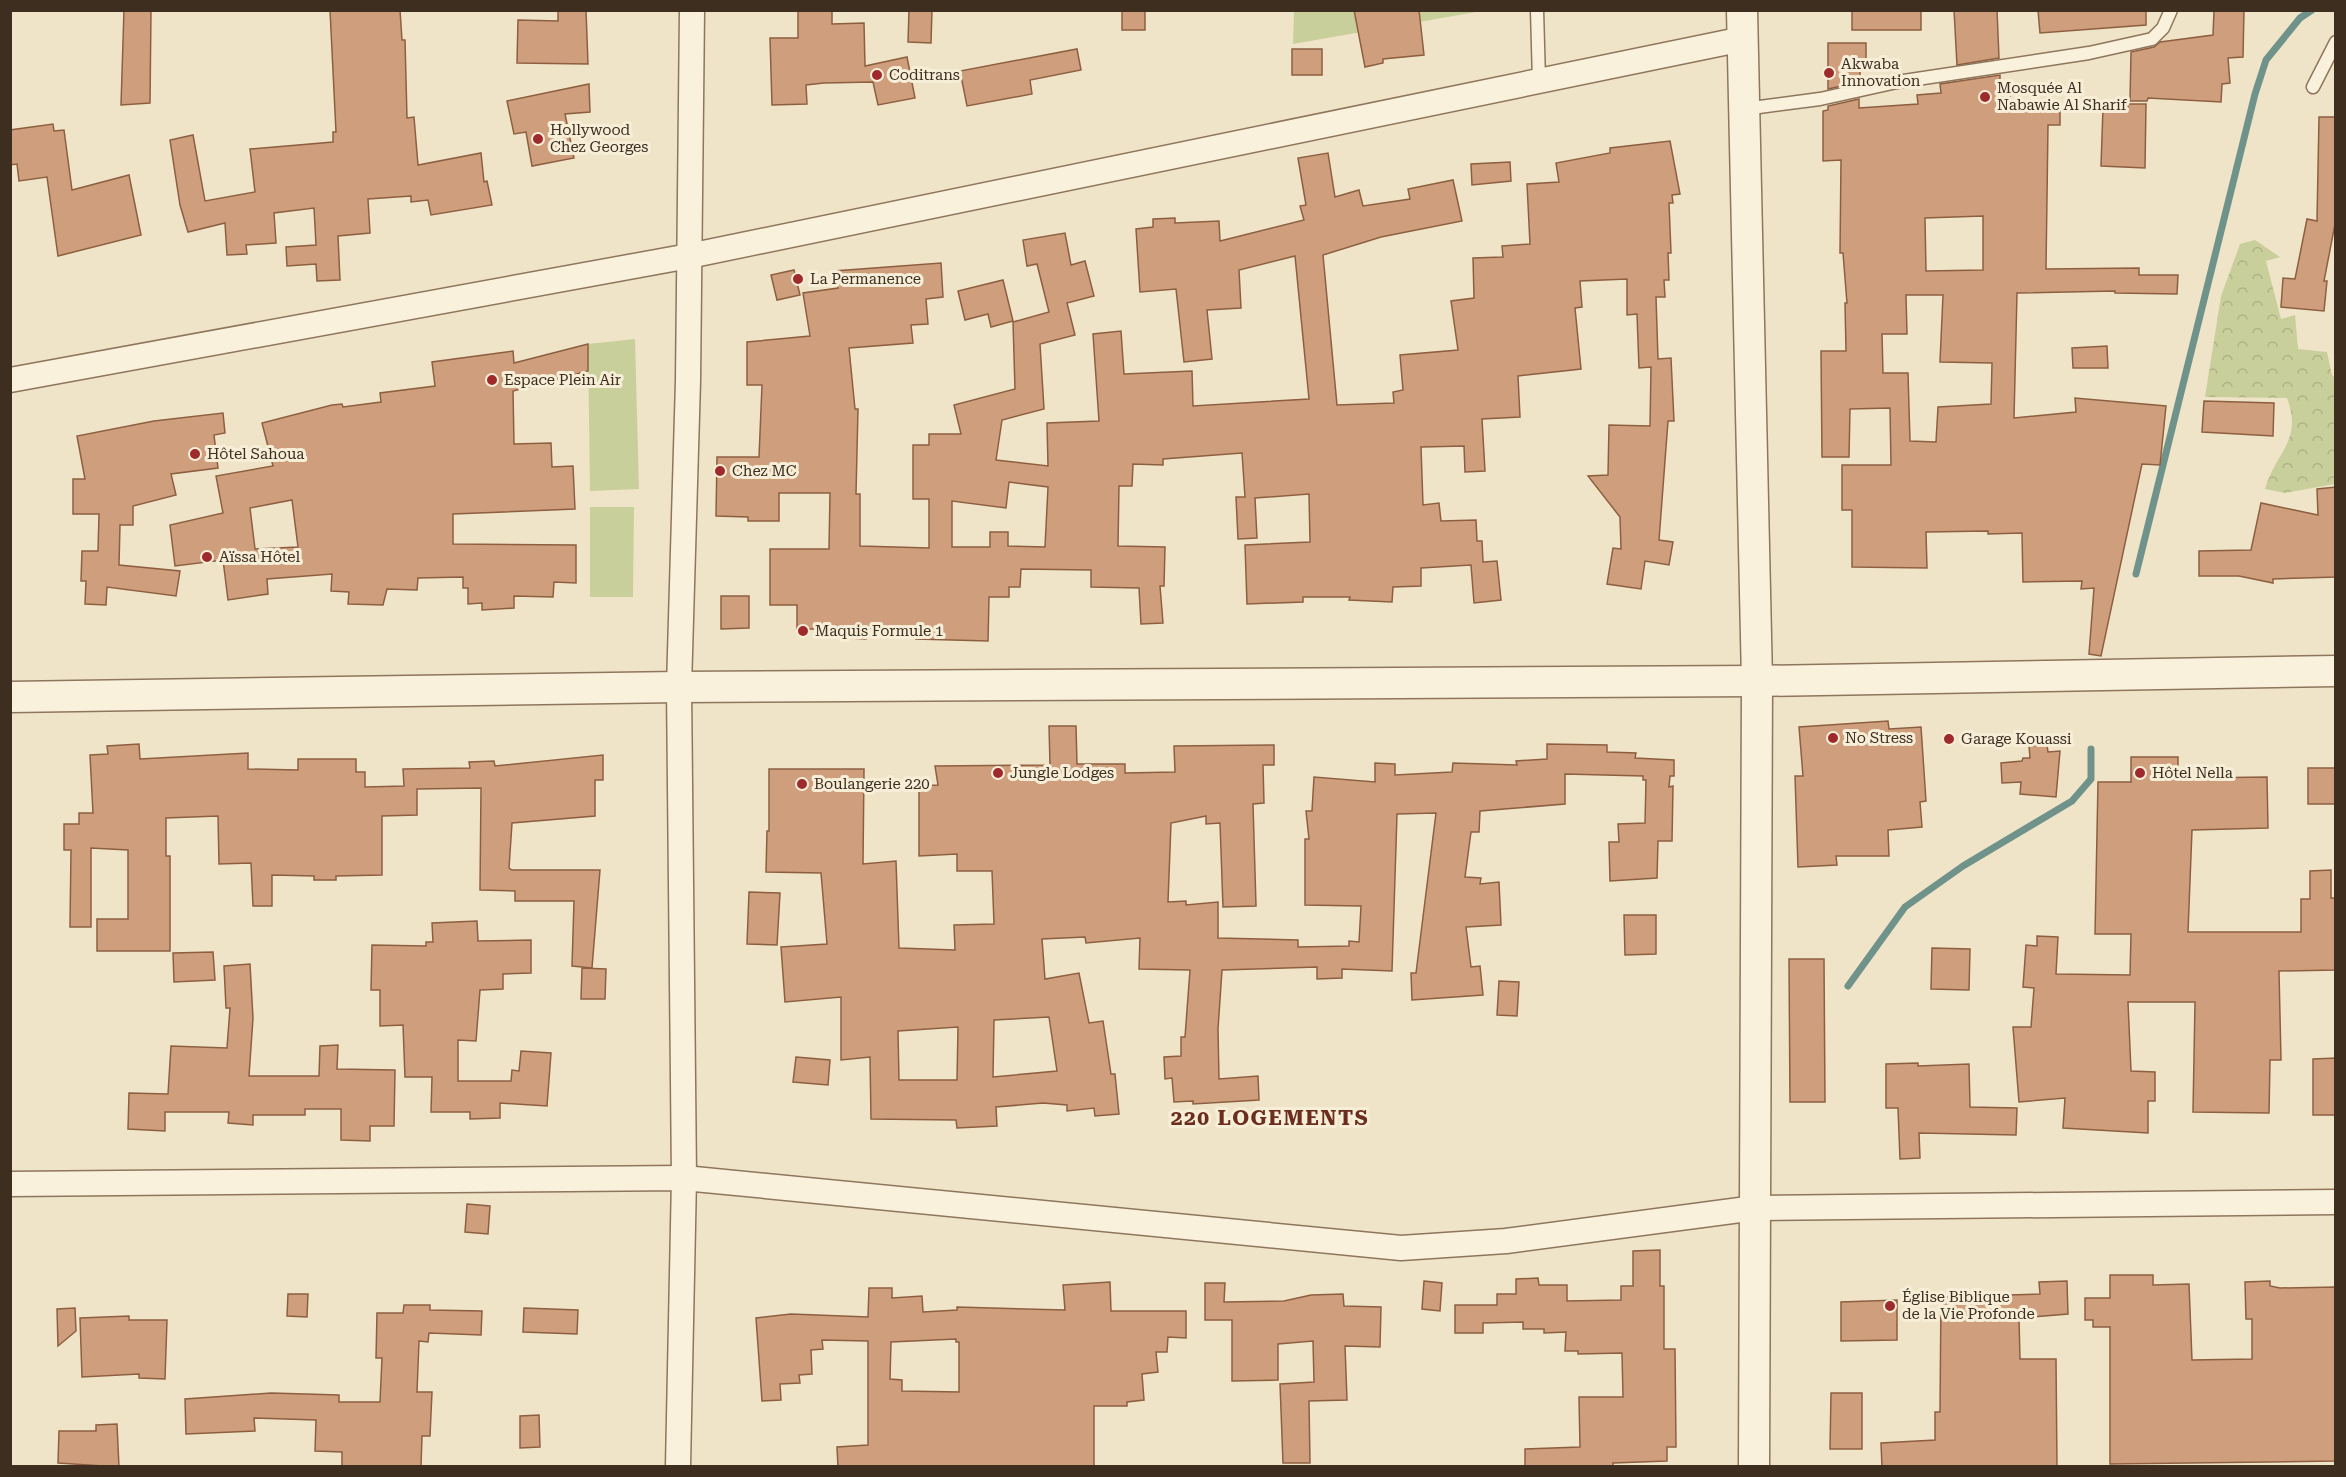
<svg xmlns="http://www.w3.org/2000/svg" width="2346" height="1477" font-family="'Roboto Serif',serif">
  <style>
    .grass { fill: #c9cf9b }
    .forest { fill: url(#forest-crowns) }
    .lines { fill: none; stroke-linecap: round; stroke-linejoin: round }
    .stream { stroke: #6f938a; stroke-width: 7 }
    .building { fill: #cf9f7d; stroke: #8d5f41; stroke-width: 1.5; fill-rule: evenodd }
    .service-casing { stroke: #8d765c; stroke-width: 15 }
    .minor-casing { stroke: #8d765c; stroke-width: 27 }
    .tertiary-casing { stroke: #8d765c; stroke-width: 33 }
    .service { stroke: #faf1dc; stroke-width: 12 }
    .minor { stroke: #faf1dc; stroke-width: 24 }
    .tertiary { stroke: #faf1dc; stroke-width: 30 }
    .poi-dot { fill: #9e2a2b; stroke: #f7eed8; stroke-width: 2 }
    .labels { text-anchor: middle; stroke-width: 6; stroke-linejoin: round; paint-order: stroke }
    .poi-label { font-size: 15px; fill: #3d2e20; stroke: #f7eed8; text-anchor: start }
    .district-label { font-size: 21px; font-weight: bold; letter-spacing: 1.5px; fill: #6b2e1e; stroke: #f7eed8 }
  </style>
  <defs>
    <pattern id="forest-crowns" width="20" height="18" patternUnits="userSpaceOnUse" patternTransform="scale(1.5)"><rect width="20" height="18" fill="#c9cf9b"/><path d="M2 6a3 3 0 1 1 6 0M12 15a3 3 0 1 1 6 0" fill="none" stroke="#aeb285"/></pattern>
  </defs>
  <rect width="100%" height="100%" fill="#f0e4c8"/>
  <!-- grass -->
  <g class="grass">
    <polygon points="1294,11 1482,11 1293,44"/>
    <polygon points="635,339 639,489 590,491 588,344"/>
    <polygon points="590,507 634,507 633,597 590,597"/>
  </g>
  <!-- forest -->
  <path class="forest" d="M 2255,240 L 2280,257 L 2266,261 L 2281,319 L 2295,315 L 2298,349 L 2327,352 L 2332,375 L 2335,378 L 2335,484 L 2285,493 L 2265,489 C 2276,451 2303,441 2287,398 L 2205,397 L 2221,296 L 2240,244 Z"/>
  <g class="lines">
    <!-- stream -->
    <g class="stream">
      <polyline points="2136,574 2255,94 2266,60 2300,18 2312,10"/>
      <polyline points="1848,986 1905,907 1963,866 2072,801 2091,779 2091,749"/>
    </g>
  </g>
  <!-- building -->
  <g class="building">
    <polygon points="124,10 151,10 150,103 121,105"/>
    <polygon points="330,10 400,10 402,40 405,40 407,118 414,117 418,165 481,153 484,182 487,181 492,205 431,215 428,200 411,202 411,196 368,199 370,233 338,236 340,280 317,281 316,264 287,266 286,247 316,245 314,208 274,213 276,243 246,245 247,254 227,255 225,223 188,232 180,205 170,140 193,135 205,201 255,192 250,149 333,142 333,132 336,132"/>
    <polygon points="558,10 586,10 588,64 517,63 518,20 558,21"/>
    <polygon points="798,10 832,10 832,24 864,23 865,66 907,57 915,98 878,105 873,82 824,83 806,85 807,104 772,105 770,38 798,38"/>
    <polygon points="909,10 932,10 931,43 908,42"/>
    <rect x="1122" y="10" width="23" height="20"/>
    <polygon points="1354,10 1419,10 1424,55 1383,59 1383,63 1365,67"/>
    <rect x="1852" y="10" width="69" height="20"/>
    <polygon points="1954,10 1997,10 1999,58 1957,65"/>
    <polygon points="2038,10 2146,10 2146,25 2040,33"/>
    <polygon points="2214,10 2244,10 2243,57 2228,58 2230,83 2222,84 2221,102 2148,98 2147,101 2130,101 2131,52 2154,47 2160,42 2213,35"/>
    <polygon points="1828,43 1866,43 1866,64 1860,64 1860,82 1828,89"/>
    <polygon points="1077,49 1081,70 1030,80 1032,94 967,106 960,71"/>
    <rect x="1292" y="49" width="30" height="26"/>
    <path d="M 2000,75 L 2000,82 L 2009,82 L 2011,106 L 2060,106 L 2060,125 L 2048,125 L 2046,269 L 2139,268 L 2139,275 L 2178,275 L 2177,294 L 2115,293 L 2115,291 L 2017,293 L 2014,418 L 2076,412 L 2075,398 L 2166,406 L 2160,465 L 2142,464 L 2101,656 L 2089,654 L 2094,588 L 2081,589 L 2082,581 L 2023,582 L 2022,533 L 1988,534 L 1988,531 L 1926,532 L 1927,568 L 1852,567 L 1852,510 L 1842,510 L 1842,465 L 1891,465 L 1890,408 L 1850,409 L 1849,457 L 1822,457 L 1821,351 L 1846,351 L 1845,303 L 1847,303 L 1843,253 L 1840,253 L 1841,160 L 1823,161 L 1823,111 L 1828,110 L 1828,106 L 1859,99 L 1859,108 L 1918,104 L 1917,95 L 1941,93 L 1940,84 ZM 1983,216 L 1983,270 L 1926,271 L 1925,218 ZM 1906,295 L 1943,295 L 1940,362 L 1992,363 L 1991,404 L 1938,407 L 1936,442 L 1910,441 L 1908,373 L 1883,373 L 1882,334 L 1907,334 Z"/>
    <polygon points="589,84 590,112 565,114 574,158 532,166 526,132 514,134 507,101"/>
    <polygon points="2128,104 2146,104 2145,168 2101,166 2103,108 2128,108"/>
    <polygon points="2319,117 2336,117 2336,219 2324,281 2327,281 2324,311 2281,307 2283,278 2295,279 2307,219 2317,221"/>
    <polygon points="53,124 54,131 64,130 72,190 129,175 141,235 58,256 47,177 19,181 17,164 10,165 10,130"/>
    <path d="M 1670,141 L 1680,194 L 1672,195 L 1673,203 L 1669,203 L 1671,253 L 1668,253 L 1669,280 L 1664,280 L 1665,297 L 1656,297 L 1658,359 L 1671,358 L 1674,421 L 1668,421 L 1659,540 L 1673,542 L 1669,565 L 1645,561 L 1641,589 L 1607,584 L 1613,548 L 1621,549 L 1620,517 L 1588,476 L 1608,475 L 1609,425 L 1650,426 L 1651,367 L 1639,368 L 1637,314 L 1627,315 L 1627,279 L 1580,281 L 1582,307 L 1575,308 L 1581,369 L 1518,376 L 1520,417 L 1482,419 L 1485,471 L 1465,472 L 1464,446 L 1421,447 L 1423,505 L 1439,503 L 1441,521 L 1476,520 L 1477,541 L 1482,541 L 1483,562 L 1497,561 L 1501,600 L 1474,603 L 1471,565 L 1421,568 L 1421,586 L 1393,587 L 1392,602 L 1349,600 L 1350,597 L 1303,597 L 1303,602 L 1247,604 L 1245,545 L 1310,542 L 1309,494 L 1255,498 L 1257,538 L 1238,539 L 1236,497 L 1245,497 L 1242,453 L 1163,459 L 1163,465 L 1133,464 L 1132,486 L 1119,486 L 1118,546 L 1165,547 L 1164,586 L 1160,586 L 1163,623 L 1141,624 L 1139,588 L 1091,587 L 1091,570 L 1021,569 L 1020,587 L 1009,587 L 1009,597 L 989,597 L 988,641 L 916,639 L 916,628 L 867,628 L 866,639 L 816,636 L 816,629 L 797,629 L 797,605 L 770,605 L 770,549 L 829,549 L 830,493 L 779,493 L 779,521 L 748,521 L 748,517 L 716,516 L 717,457 L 759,457 L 762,385 L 747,385 L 747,342 L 810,336 L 803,293 L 838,288 L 834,271 L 941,263 L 943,297 L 926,299 L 928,324 L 911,325 L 913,343 L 849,348 L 855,409 L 858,409 L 856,494 L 860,494 L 860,546 L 929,548 L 929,499 L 913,499 L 913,445 L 929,445 L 929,434 L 961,434 L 954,405 L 1015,389 L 1013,322 L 1049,312 L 1037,264 L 1027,266 L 1023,240 L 1065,233 L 1071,265 L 1085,261 L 1094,296 L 1067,303 L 1075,335 L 1040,344 L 1044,409 L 1002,420 L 996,460 L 1048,466 L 1047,423 L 1099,421 L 1093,334 L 1121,331 L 1124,374 L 1192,371 L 1193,406 L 1309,399 L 1295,256 L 1239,270 L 1241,308 L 1207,310 L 1212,359 L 1184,362 L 1176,289 L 1140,292 L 1136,229 L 1153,227 L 1153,219 L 1175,218 L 1175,223 L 1219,221 L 1220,241 L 1304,220 L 1300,206 L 1306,205 L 1298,158 L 1328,153 L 1335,197 L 1359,190 L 1363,206 L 1410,199 L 1408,189 L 1453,180 L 1462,221 L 1381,237 L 1323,255 L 1337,405 L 1394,403 L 1393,392 L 1403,390 L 1400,355 L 1458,350 L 1451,301 L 1474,298 L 1473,258 L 1503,257 L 1502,246 L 1530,244 L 1527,184 L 1559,182 L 1556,163 L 1610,153 L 1610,148 ZM 1009,482 L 1048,487 L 1045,547 L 1008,546 L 1008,532 L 990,532 L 990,547 L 952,547 L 952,501 L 1006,508 Z"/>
    <polygon points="1510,162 1511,181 1472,185 1471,164"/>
    <polygon points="794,270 800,295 777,300 771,275"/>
    <polygon points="1003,280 1013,321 991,327 988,314 965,320 958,291"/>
    <path d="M 588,344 L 588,371 L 513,391 L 514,444 L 551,443 L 552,467 L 573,466 L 575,509 L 453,514 L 453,544 L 576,545 L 576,583 L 554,582 L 553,597 L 514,596 L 514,608 L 482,610 L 482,603 L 468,604 L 468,588 L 463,588 L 463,577 L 418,578 L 417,590 L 387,589 L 383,605 L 348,604 L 349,592 L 331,591 L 332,574 L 267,579 L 268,594 L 228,600 L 223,560 L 175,566 L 170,525 L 223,513 L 216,476 L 273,466 L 262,423 L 332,405 L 342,404 L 343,407 L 381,402 L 380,393 L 435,386 L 432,362 L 513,351 L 514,363 ZM 292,500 L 298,547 L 255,549 L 250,508 Z"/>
    <polygon points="2107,346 2108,368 2073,368 2072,348"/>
    <polygon points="2204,401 2274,403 2273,436 2202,432"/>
    <polygon points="223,413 225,433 214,435 218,468 171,474 176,495 133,506 133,525 120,525 119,565 180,571 176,596 107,587 106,605 85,604 86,581 81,581 82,551 98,551 99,514 73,514 73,479 85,479 77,436 154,421"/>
    <polygon points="2336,487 2336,577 2273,579 2273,583 2239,576 2199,576 2199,551 2251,550 2261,503 2318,515 2317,489"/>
    <polygon points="721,596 749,596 749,628 721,629"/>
    <polygon points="1888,721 1889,729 1921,727 1926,801 1920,802 1922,827 1888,830 1889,856 1836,856 1837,865 1798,867 1795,776 1803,776 1799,727"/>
    <path d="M 1049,726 L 1076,726 L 1077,764 L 1125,764 L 1125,773 L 1175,772 L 1174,746 L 1274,745 L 1274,765 L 1263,765 L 1264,803 L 1253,804 L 1256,906 L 1223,907 L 1220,823 L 1206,824 L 1206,816 L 1171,823 L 1168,902 L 1186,901 L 1186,905 L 1218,902 L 1218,938 L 1298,940 L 1298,947 L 1349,946 L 1349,941 L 1359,942 L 1361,906 L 1305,905 L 1305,839 L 1309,839 L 1306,811 L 1312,811 L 1314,777 L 1375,782 L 1375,763 L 1395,764 L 1395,775 L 1452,772 L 1453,763 L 1517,765 L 1516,761 L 1547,759 L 1547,744 L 1607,745 L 1607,752 L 1636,753 L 1635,758 L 1674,760 L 1674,776 L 1670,776 L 1669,787 L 1673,786 L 1672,841 L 1658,841 L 1657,878 L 1610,881 L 1609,842 L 1619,842 L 1618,824 L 1645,823 L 1646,780 L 1643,780 L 1643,776 L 1565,774 L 1565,804 L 1480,811 L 1479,832 L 1471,832 L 1465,877 L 1481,878 L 1480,884 L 1499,882 L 1501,925 L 1466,927 L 1471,967 L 1480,966 L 1483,995 L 1412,1000 L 1411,973 L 1416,973 L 1436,813 L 1397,814 L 1392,971 L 1342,969 L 1342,978 L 1317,979 L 1317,967 L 1222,970 L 1218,1029 L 1219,1079 L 1258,1076 L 1259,1100 L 1193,1104 L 1193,1101 L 1174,1102 L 1172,1078 L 1165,1079 L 1164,1057 L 1181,1056 L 1181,1037 L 1185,1037 L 1190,970 L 1139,969 L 1140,938 L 1086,943 L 1085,937 L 1042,939 L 1045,979 L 1079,973 L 1089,1023 L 1103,1021 L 1111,1074 L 1115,1074 L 1119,1114 L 1095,1116 L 1094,1108 L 1067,1111 L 1067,1105 L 1043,1103 L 996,1107 L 997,1126 L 957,1128 L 956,1120 L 871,1119 L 870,1057 L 841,1060 L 841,997 L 785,1002 L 781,947 L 827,944 L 821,873 L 766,872 L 767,831 L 769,831 L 769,769 L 864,769 L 863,864 L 896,861 L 899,948 L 955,950 L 954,925 L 994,924 L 992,871 L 957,871 L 957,854 L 919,856 L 919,786 L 938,785 L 935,766 L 1050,765 ZM 1049,1017 L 1057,1071 L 993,1077 L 994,1020 ZM 958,1027 L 957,1080 L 899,1080 L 898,1031 Z"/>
    <polygon points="139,744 140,759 248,753 248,769 298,770 298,759 356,759 356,772 365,772 365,787 404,786 403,769 470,768 469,762 494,761 495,766 603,755 603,780 595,780 595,816 512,823 509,868 512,870 600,870 592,968 572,966 574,901 515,901 515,891 480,890 481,788 417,789 417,815 382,816 382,875 336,876 336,880 314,880 314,876 272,875 272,906 253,906 251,863 219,864 218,816 166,818 166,856 170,856 170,951 97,951 97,919 128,919 128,850 91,848 91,927 70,927 71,850 64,850 64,824 79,824 79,813 93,813 90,755 108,754 107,746"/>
    <polygon points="2047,745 2048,752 2060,751 2056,797 2020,794 2021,782 2002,783 2001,763 2022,761 2023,758 2030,758 2029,746"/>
    <polygon points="2131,757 2178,757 2178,772 2192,773 2192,778 2267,777 2268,828 2192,830 2188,932 2301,932 2301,899 2310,899 2310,871 2331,870 2331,898 2336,898 2336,970 2279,971 2281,1060 2270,1060 2269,1113 2193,1112 2195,1002 2128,1002 2131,1071 2155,1072 2155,1101 2148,1101 2148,1133 2063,1128 2065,1098 2019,1102 2013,1027 2031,1027 2034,988 2023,987 2026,945 2037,946 2037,936 2058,937 2056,974 2130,975 2131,934 2095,934 2098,782 2131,782"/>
    <rect x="2308" y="768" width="28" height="36"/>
    <polygon points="749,892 780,893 777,945 747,944"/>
    <polygon points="1624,915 1656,915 1656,954 1625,955"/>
    <polygon points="477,921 478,941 531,940 531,973 503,974 503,989 480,990 476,1041 458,1040 458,1081 511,1081 512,1070 519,1071 521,1051 551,1053 547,1106 500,1103 500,1118 470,1119 470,1112 431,1112 432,1077 405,1077 403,1025 380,1026 380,990 371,990 372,945 426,946 426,942 433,942 432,923"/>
    <polygon points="1932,948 1970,949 1969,990 1931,989"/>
    <polygon points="213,952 215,980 174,982 173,953"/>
    <polygon points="1789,959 1824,959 1825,1102 1790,1102"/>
    <polygon points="250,964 253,1018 249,1076 319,1076 320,1046 338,1045 337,1069 395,1070 394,1126 370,1126 370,1141 341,1140 341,1109 305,1109 305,1115 253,1115 253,1125 228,1123 229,1112 165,1112 165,1131 128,1129 129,1093 168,1094 171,1046 227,1048 230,1008 226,1008 224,966"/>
    <polygon points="582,968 606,969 605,999 581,999"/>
    <polygon points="1499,981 1519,982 1517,1016 1497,1015"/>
    <polygon points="796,1057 830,1060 828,1085 793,1082"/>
    <polygon points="2336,1058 2336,1115 2313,1115 2313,1059"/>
    <polygon points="1918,1063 1918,1066 1969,1064 1970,1107 2017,1108 2016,1135 1919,1133 1920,1158 1900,1159 1898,1108 1886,1108 1886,1064"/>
    <polygon points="467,1204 490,1206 488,1234 465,1232"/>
    <polygon points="1660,1250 1660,1286 1664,1286 1664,1349 1675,1349 1676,1447 1667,1447 1667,1461 1613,1463 1613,1467 1525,1466 1525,1449 1580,1447 1579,1397 1623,1397 1622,1353 1578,1354 1578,1351 1565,1351 1566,1332 1544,1333 1544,1329 1523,1329 1523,1322 1483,1323 1483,1333 1455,1333 1455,1305 1497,1305 1497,1294 1516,1294 1516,1279 1538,1278 1539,1285 1567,1285 1567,1301 1621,1300 1621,1286 1633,1286 1633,1251"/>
    <polygon points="2110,1275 2153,1275 2153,1285 2189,1284 2192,1360 2252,1359 2252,1319 2246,1319 2245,1282 2270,1281 2270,1286 2280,1288 2336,1287 2336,1461 2110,1464 2110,1327 2093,1327 2093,1320 2085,1320 2085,1298 2110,1298"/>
    <polygon points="1424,1281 1442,1283 1440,1311 1422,1309"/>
    <polygon points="2067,1281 2068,1314 2019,1318 2020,1359 2056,1359 2057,1467 1882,1467 1881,1443 1935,1440 1935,1412 1940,1412 1941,1297 2040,1294 2039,1282"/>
    <path d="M 1110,1282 L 1111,1311 L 1186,1311 L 1186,1338 L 1168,1337 L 1167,1352 L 1156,1352 L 1158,1372 L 1142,1374 L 1144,1400 L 1127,1402 L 1127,1406 L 1094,1406 L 1094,1467 L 838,1467 L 837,1447 L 868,1445 L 868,1341 L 822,1340 L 823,1349 L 811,1350 L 812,1374 L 799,1375 L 800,1383 L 780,1384 L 781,1400 L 762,1401 L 756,1318 L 791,1314 L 868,1317 L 869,1288 L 892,1288 L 892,1298 L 922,1296 L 923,1312 L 957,1310 L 957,1307 L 1065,1310 L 1063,1285 ZM 956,1339 L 956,1342 L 959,1342 L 959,1392 L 902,1391 L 902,1380 L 890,1379 L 891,1342 Z"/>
    <polygon points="1205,1283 1225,1283 1224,1302 1284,1301 1311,1295 1343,1294 1344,1306 1381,1307 1380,1347 1345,1346 1347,1400 1309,1401 1310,1463 1283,1463 1280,1384 1314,1382 1313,1341 1278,1344 1278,1380 1232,1381 1232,1320 1205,1320"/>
    <polygon points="288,1294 308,1294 307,1317 287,1316"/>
    <polygon points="1897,1300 1897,1340 1841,1341 1841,1302"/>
    <polygon points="404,1305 430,1305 430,1310 482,1311 481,1335 429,1333 428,1342 419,1341 417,1392 432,1392 430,1436 422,1436 421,1467 342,1467 342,1452 315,1451 316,1420 254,1418 255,1431 186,1434 185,1399 271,1393 339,1395 339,1402 380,1402 382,1358 376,1358 377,1313 403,1313"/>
    <polygon points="75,1308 76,1331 58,1346 57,1309"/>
    <polygon points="524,1308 578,1310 577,1334 523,1332"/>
    <polygon points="129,1316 129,1320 167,1320 165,1379 139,1378 139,1374 82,1377 80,1318"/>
    <polygon points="1831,1393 1862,1393 1862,1449 1830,1449"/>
    <polygon points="539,1415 540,1447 520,1448 520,1416"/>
    <polygon points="117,1424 119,1467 58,1463 59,1431 96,1431 96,1425"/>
  </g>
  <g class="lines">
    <!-- service casing -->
    <g class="service-casing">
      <g id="service">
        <polyline points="1537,10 1539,81"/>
        <polyline points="2313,87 2336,42"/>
        <polyline points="1744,109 1820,99 1897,82 2089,53 2152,39 2163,28 2171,10"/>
      </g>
    </g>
    <!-- minor casing -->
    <g class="minor-casing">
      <g id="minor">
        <polyline points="10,380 689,256 1743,39"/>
        <polyline points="10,1184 684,1178 1401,1248 1506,1241 1755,1208 2336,1202"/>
        <polyline points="678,1466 684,1178 679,687 688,381 692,10"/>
      </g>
    </g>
    <!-- tertiary casing -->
    <g class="tertiary-casing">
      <g id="tertiary">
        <polyline points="1742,10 1757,681 1754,1466"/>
        <polyline points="10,697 679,687 1757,681 2336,671"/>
      </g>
    </g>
    <!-- service -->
    <use href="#service" class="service"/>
    <!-- minor -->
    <use href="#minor" class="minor"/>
    <!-- tertiary -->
    <use href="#tertiary" class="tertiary"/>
  </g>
  <!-- markers -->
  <g class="poi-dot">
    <circle cx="1829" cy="73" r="6"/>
    <circle cx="877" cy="75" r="6"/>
    <circle cx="1985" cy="97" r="6"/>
    <circle cx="538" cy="139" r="6"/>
    <circle cx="798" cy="279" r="6"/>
    <circle cx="492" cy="380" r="6"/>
    <circle cx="195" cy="454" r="6"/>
    <circle cx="720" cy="471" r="6"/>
    <circle cx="207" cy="557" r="6"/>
    <circle cx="803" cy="631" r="6"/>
    <circle cx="1833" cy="738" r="6"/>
    <circle cx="1949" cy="739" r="6"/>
    <circle cx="998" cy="773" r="6"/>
    <circle cx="2140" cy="773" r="6"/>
    <circle cx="802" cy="784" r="6"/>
    <circle cx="1890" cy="1306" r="6"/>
  </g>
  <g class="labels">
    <!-- poi labels -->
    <g class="poi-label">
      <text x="1841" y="69">Akwaba<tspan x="1841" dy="17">Innovation</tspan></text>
      <text x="889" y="80">Coditrans</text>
      <text x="1997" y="93">Mosquée Al<tspan x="1997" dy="17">Nabawie Al Sharif</tspan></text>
      <text x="550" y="135">Hollywood<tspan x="550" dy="17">Chez Georges</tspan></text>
      <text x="810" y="284">La Permanence</text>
      <text x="504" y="385">Espace Plein Air</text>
      <text x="207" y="459">Hôtel Sahoua</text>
      <text x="732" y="476">Chez MC</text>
      <text x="219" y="562">Aïssa Hôtel</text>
      <text x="815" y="636">Maquis Formule 1</text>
      <text x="1845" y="743">No Stress</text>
      <text x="1961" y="744">Garage Kouassi</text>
      <text x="1010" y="778">Jungle Lodges</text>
      <text x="2152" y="778">Hôtel Nella</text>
      <text x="814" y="789">Boulangerie 220</text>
      <text x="1902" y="1302">Église Biblique<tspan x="1902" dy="17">de la Vie Profonde</tspan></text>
    </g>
    <!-- district labels -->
    <g class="district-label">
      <text x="1270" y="1125">220 LOGEMENTS</text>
    </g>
  </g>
  <!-- border -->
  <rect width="2346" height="1477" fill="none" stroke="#3d2e20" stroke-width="24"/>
</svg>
